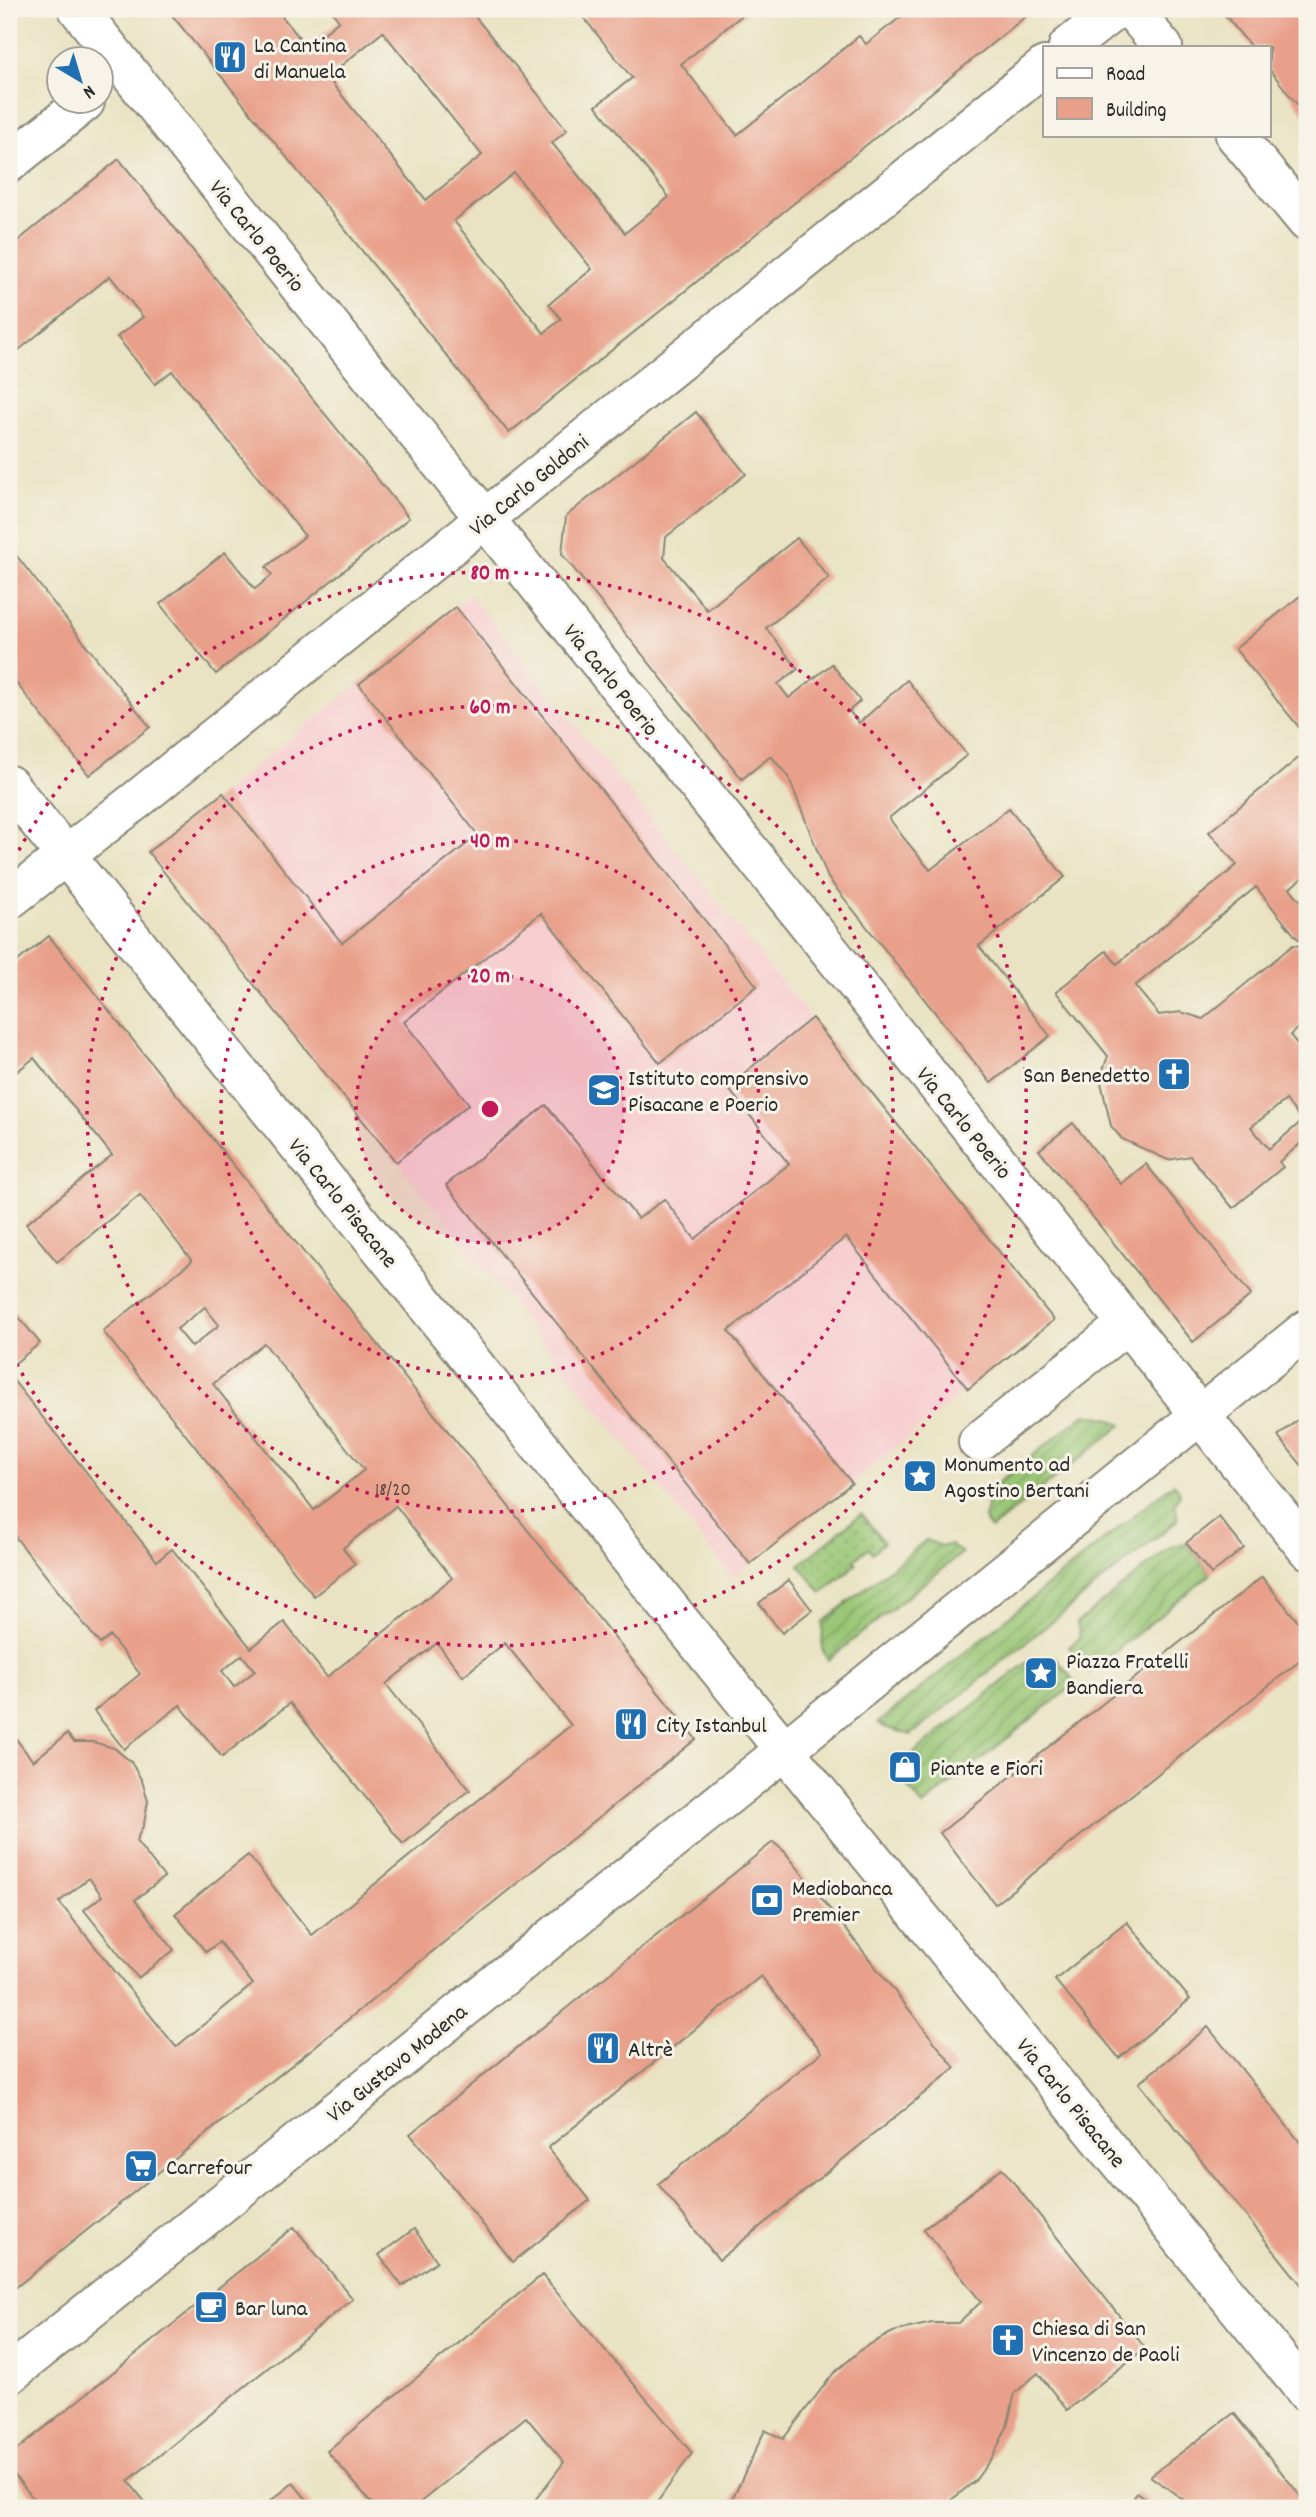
<svg xmlns="http://www.w3.org/2000/svg" width="1316" height="2517" font-family="Dekko,sans-serif">
  <style>
    .built { fill: #f7cfd1 }
    .grass { fill: url(#grass-dots); stroke: #627850; stroke-width: 2 }
    .garden { fill: url(#garden-furrows); stroke: #627850; stroke-width: 2 }
    .building { fill: #e9a08a; fill-rule: evenodd }
    .lines { fill: none; stroke-linecap: round; stroke-linejoin: round }
    .minor-casing { stroke: #8a8777; stroke-width: 42 }
    .minor { stroke: #fff; stroke-width: 38 }
    .ring { fill: none; stroke: #c2185b; stroke-width: 3.5; stroke-dasharray: 3.5 7 }
    .labels { text-anchor: middle; stroke-width: 6; stroke-linejoin: round; paint-order: stroke }
    .number-label { font-size: 19px; fill: #5a4843 }
    .poi-label { font-size: 23px; fill: #2b2b2b; stroke: #f7f3e8; text-anchor: start }
    .street-label { font-size: 23px; fill: #2b2b2b; stroke: #f7f3e8 }
    .centre { fill: #c2185b; stroke: #f7f3e8; stroke-width: 3.5 }
    .ring-label { font-size: 21px; text-anchor: middle; font-weight: bold; fill: #c2185b; stroke: #f7f3e8; stroke-width: 6; stroke-linejoin: round; paint-order: stroke }
  </style>
  <defs>
    <pattern id="grass-dots" width="8" height="8" patternUnits="userSpaceOnUse" patternTransform="scale(1.75)"><rect width="8" height="8" fill="#99c675"/><path d="M2 2h.1M6 6h.1" fill="none" stroke="#7da160" stroke-width="1.8" stroke-linecap="round"/></pattern>
    <pattern id="garden-furrows" width="10" height="10" patternUnits="userSpaceOnUse" patternTransform="scale(1.75)"><rect width="10" height="10" fill="#99c675"/><path d="M-1 1l2-2M0 10L10 0M9 11l2-2" fill="none" stroke="#7da160"/></pattern>
  </defs>
  <rect width="100%" height="100%" fill="#f7f3e8"/>
  <filter id="ink" filterUnits="userSpaceOnUse"><feTurbulence type="fractalNoise" baseFrequency=".0143" numOctaves="2"/><feDisplacementMap in="SourceGraphic" scale="14" xChannelSelector="R" yChannelSelector="G"/><feConvolveMatrix kernelMatrix="1 2 1 2 8 2 1 2 1" color-interpolation-filters="sRGB"/></filter>
  <filter id="wash" filterUnits="userSpaceOnUse"><feTurbulence type="fractalNoise" baseFrequency=".00686" numOctaves="4" result="noise"/><feDisplacementMap in="SourceGraphic" scale="28" xChannelSelector="R" yChannelSelector="G"/><feGaussianBlur stdDeviation="1.57" result="paint"/><feColorMatrix in="noise" values="0 0 0 0 0 0 0 0 0 0 0 0 0 0 0 0 0 1.4 0 .05"/><feComposite in="paint" operator="in"/></filter>
  <g filter="url(#wash)">
    <rect width="100%" height="100%" fill="#e9e3c3"/>
    <!-- built -->
    <polygon class="built" points="470,595 1054,1320 733,1578 148,852"/>
    <!-- grass -->
    <polygon class="grass" points="861,1514 884,1542 872,1553 868,1548 854,1560 857,1564 822,1593 799,1565"/>
    <!-- garden -->
    <g class="garden">
      <path d="M 1085,1414 C 1101,1418 1108,1416 1122,1425 L 991,1529 L 984,1519 L 987,1506 L 985,1493 Z"/>
      <path d="M 1174,1483 L 1180,1494 L 1175,1504 L 1178,1520 L 911,1735 C 899,1730 888,1731 878,1723 Z"/>
      <polygon points="926,1540 941,1546 951,1545 962,1553 828,1660 822,1649 823,1622"/>
      <polygon points="1186,1543 1211,1574 1090,1672 1069,1647 1080,1638 1077,1623 1172,1546"/>
      <polygon points="1055,1657 1076,1683 923,1806 894,1769 1030,1660 1045,1667"/>
    </g>
    <g id="blocks">
      <!-- building -->
      <g class="building">
        <path d="M 167,9 L 276,9 L 307,47 L 339,21 L 330,9 L 469,9 L 567,130 L 552,143 L 625,233 L 669,197 L 596,106 L 632,78 L 580,13 L 586,9 L 750,9 L 681,64 L 737,135 L 859,36 L 866,44 L 911,9 L 1035,9 L 509,433 ZM 383,32 L 482,155 L 426,200 L 327,77 ZM 514,173 L 592,269 L 549,304 L 561,319 L 544,333 L 454,221 Z"/>
        <polygon points="1220,9 1307,9 1307,117 1269,69 1269,47 1251,47"/>
        <polygon points="119,159 409,518 216,674 160,604 225,552 255,589 272,575 266,567 305,536 172,371 155,384 117,337 143,317 110,276 9,358 9,248"/>
        <polygon points="696,412 746,474 666,537 664,558 707,610 797,538 829,578 766,628 798,669 778,684 789,698 832,664 860,701 849,711 859,723 907,680 967,755 889,818 903,837 930,870 1009,808 1065,877 979,946 1050,1036 991,1083 828,878 789,778 771,756 742,779 562,554 566,516"/>
        <polygon points="9,546 150,727 89,775 9,674"/>
        <polygon points="1300,596 1307,605 1307,737 1235,649"/>
        <polygon points="456,607 757,986 660,1063 541,913 404,1022 469,1104 396,1162 148,852 223,793 342,943 478,835 359,684"/>
        <path d="M 1307,751 L 1307,874 L 1290,888 L 1307,909 L 1307,945 L 1296,937 L 1256,887 L 1135,986 L 1159,1015 L 1181,1012 L 1203,1019 L 1293,945 L 1307,947 L 1307,1020 L 1290,1035 L 1307,1056 L 1307,1138 L 1279,1162 L 1283,1167 L 1233,1208 L 1190,1156 L 1168,1160 L 1122,1139 L 1111,1126 L 1100,1078 L 1108,1056 L 1056,992 L 1106,951 L 1117,964 L 1237,865 L 1209,832 ZM 1286,1100 L 1302,1121 L 1269,1149 L 1251,1127 Z"/>
        <path d="M 49,936 L 696,1739 L 9,2293 L 9,1795 L 14,1791 L 9,1785 L 9,1730 L 33,1761 L 67,1734 L 74,1742 L 93,1742 L 114,1748 L 131,1762 L 142,1781 L 148,1801 L 144,1824 L 136,1841 L 164,1877 L 135,1900 L 174,1950 L 138,1978 L 84,1910 L 102,1896 L 89,1878 L 59,1902 L 176,2047 L 253,1984 L 219,1942 L 206,1952 L 175,1914 L 248,1855 L 312,1935 L 571,1725 L 505,1643 L 463,1676 L 437,1643 L 386,1684 L 470,1790 L 403,1844 L 290,1703 L 222,1757 L 180,1705 L 124,1749 L 94,1711 L 140,1674 L 110,1636 L 100,1644 L 9,1529 L 9,1375 L 157,1561 L 172,1549 L 251,1648 L 284,1622 L 327,1677 L 452,1578 L 396,1506 L 343,1548 L 355,1564 L 314,1596 L 103,1331 L 192,1261 L 140,1195 L 57,1262 L 26,1224 L 112,1155 L 34,1058 L 9,1078 L 9,968 ZM 205,1307 L 219,1325 L 192,1347 L 177,1329 ZM 264,1343 L 364,1470 L 314,1510 L 213,1384 ZM 242,1655 L 255,1671 L 234,1687 L 222,1671 Z"/>
        <polygon points="812,1018 1054,1320 968,1389 846,1237 728,1331 852,1483 750,1564 446,1185 546,1105 638,1219 664,1199 695,1239 789,1164 727,1087"/>
        <polygon points="1073,1123 1121,1184 1146,1164 1251,1295 1193,1342 1039,1150"/>
        <polygon points="9,1305 40,1343 9,1368"/>
        <polygon points="1307,1412 1307,1472 1278,1436"/>
        <polygon points="1219,1517 1244,1548 1211,1574 1186,1543"/>
        <polygon points="1262,1577 1307,1633 1307,1655 995,1904 940,1833"/>
        <polygon points="789,1580 812,1610 782,1633 759,1603"/>
        <polygon points="773,1842 785,1852 955,2068 719,2260 658,2184 822,2052 761,1976 548,2148 590,2200 513,2262 410,2134"/>
        <polygon points="1127,1922 1190,1999 1119,2058 1055,1980"/>
        <polygon points="1208,2027 1307,2151 1307,2292 1139,2083"/>
        <polygon points="1002,2168 1145,2348 1067,2410 1038,2373 1015,2393 1007,2427 994,2454 975,2481 941,2508 728,2508 765,2430 783,2439 833,2374 863,2348 893,2332 932,2323 958,2323 981,2302 924,2229"/>
        <polygon points="294,2227 353,2299 128,2481 150,2508 41,2508 9,2468 9,2456"/>
        <polygon points="414,2229 437,2261 402,2286 379,2255"/>
        <polygon points="542,2275 692,2453 653,2508 529,2508 564,2462 526,2417 413,2508 376,2508 327,2451"/>
        <polygon points="1234,2413 1307,2504 1307,2508 1195,2508 1150,2476"/>
        <polygon points="293,2483 314,2508 262,2508"/>
        <polygon points="1137,2493 1159,2508 1127,2508"/>
      </g>
    </g>
  </g>
  <g filter="url(#ink)">
    <use href="#blocks" fill-opacity="0" stroke="#8a8777" stroke-width="2"/>
    <g class="lines">
      <!-- minor casing -->
      <g class="minor-casing">
        <g id="minor">
          <polyline points="78,9 1307,1549"/>
          <polyline points="1131,9 1163,47"/>
          <polyline points="1068,47 1116,9"/>
          <polyline points="1235,135 1307,222"/>
          <polyline points="9,163 85,102"/>
          <polyline points="9,785 733,1687 1307,2393"/>
          <polyline points="9,900 138,799 1045,66"/>
          <polyline points="978,1442 1127,1324"/>
          <polyline points="9,2375 1307,1329"/>
        </g>
      </g>
      <!-- minor -->
      <use href="#minor" class="minor"/>
    </g>
  </g>
  <!-- distance rings -->
  <circle cx="490" cy="1109" r="134" fill="#c2185b" fill-opacity=".12"/>
  <g class="ring">
    <circle cx="490" cy="1109" r="134"/>
    <circle cx="490" cy="1109" r="269"/>
    <circle cx="490" cy="1109" r="403"/>
    <path d="M9 869A537 537 0 1 1 9 1349"/>
  </g>
  <!-- icons -->
  <defs>
    <g id="restaurant-square" transform="scale(1.75)"><rect x="-9" y="-9" width="18" height="18" rx="4" fill="#1f6fb2" stroke="#f7f3e8"/><path d="M-5-6h1v4h1v-4h1v4h1v-4h1v5L-1.5 .5V6h-2V.5L-5-1ZM5-6V6H3V1.5H1.5Q1.5-4 5-6Z" fill="#fff"/></g>
    <g id="church-square" transform="scale(1.75)"><rect x="-9" y="-9" width="18" height="18" rx="4" fill="#1f6fb2" stroke="#f7f3e8"/><path d="M-1.2-6h2.4v3.5h3.3v2.4h-3.3V6h-2.4V-.1h-3.3v-2.4h3.3Z" fill="#fff"/></g>
    <g id="school-square" transform="scale(1.75)"><rect x="-9" y="-9" width="18" height="18" rx="4" fill="#1f6fb2" stroke="#f7f3e8"/><path d="M0-5L7-2L0 1L-7-2ZM-4 1L0 2.5L4 1V4Q0 6-4 4Z" fill="#fff"/></g>
    <g id="sight-square" transform="scale(1.75)"><rect x="-9" y="-9" width="18" height="18" rx="4" fill="#1f6fb2" stroke="#f7f3e8"/><path d="M0-6L1.8-2.2L6-1.7L2.9 1.2L3.7 5.4L0 3.3L-3.7 5.4L-2.9 1.2L-6-1.7L-1.8-2.2Z" fill="#fff"/></g>
    <g id="shop-square" transform="scale(1.75)"><rect x="-9" y="-9" width="18" height="18" rx="4" fill="#1f6fb2" stroke="#f7f3e8"/><path d="M-5-2.5h2.3a2.7 3.5 0 0 1 5.4 0H5L5.5 6h-11ZM-1.5-2.5h3a1.5 2.3 0 0 0-3 0Z" fill="#fff"/></g>
    <g id="bank-square" transform="scale(1.75)"><rect x="-9" y="-9" width="18" height="18" rx="4" fill="#1f6fb2" stroke="#f7f3e8"/><path d="M-6-4H6V4H-6ZM0-2.3a2.3 2.3 0 1 0 0 4.6a2.3 2.3 0 1 0 0-4.6Z" fill="#fff"/></g>
    <g id="supermarket-square" transform="scale(1.75)"><rect x="-9" y="-9" width="18" height="18" rx="4" fill="#1f6fb2" stroke="#f7f3e8"/><path d="M-6-5.5h2.5l.6 2H6L4.5 2H-2.5L-4.4-4H-6ZM-1.5 3.2a1.3 1.3 0 1 0 .1 0ZM3 3.2a1.3 1.3 0 1 0 .1 0Z" fill="#fff"/></g>
    <g id="cafe-square" transform="scale(1.75)"><rect x="-9" y="-9" width="18" height="18" rx="4" fill="#1f6fb2" stroke="#f7f3e8"/><path d="M-5.5-4.5H6V0H3Q3 3.5 0 3.5H-2.5Q-5.5 3.5-5.5 0ZM3-3.2v2h1.7v-2ZM-6 4.5H4V6H-6Z" fill="#fff"/></g>
  </defs>
  <g fill-rule="evenodd">
    <use href="#restaurant-square" x="230" y="57"/>
    <use href="#church-square" x="1174" y="1074"/>
    <use href="#school-square" x="604" y="1090"/>
    <use href="#sight-square" x="920" y="1476"/>
    <use href="#sight-square" x="1041" y="1673"/>
    <use href="#restaurant-square" x="631" y="1724"/>
    <use href="#shop-square" x="905" y="1767"/>
    <use href="#bank-square" x="767" y="1900"/>
    <use href="#restaurant-square" x="603" y="2048"/>
    <use href="#supermarket-square" x="141" y="2166"/>
    <use href="#cafe-square" x="211" y="2307"/>
    <use href="#church-square" x="1008" y="2340"/>
  </g>
  <g class="labels">
    <!-- number labels -->
    <g class="number-label">
      <text x="393" y="1495">18/20</text>
    </g>
    <!-- poi labels -->
    <g class="poi-label">
      <text x="254" y="52">La Cantina<tspan x="254" dy="26">di Manuela</tspan></text>
      <text x="1150" y="1082" text-anchor="end">San Benedetto</text>
      <text x="628" y="1085">Istituto comprensivo<tspan x="628" dy="26">Pisacane e Poerio</tspan></text>
      <text x="944" y="1471">Monumento ad<tspan x="944" dy="26">Agostino Bertani</tspan></text>
      <text x="1066" y="1668">Piazza Fratelli<tspan x="1066" dy="26">Bandiera</tspan></text>
      <text x="656" y="1732">City Istanbul</text>
      <text x="930" y="1775">Piante e Fiori</text>
      <text x="792" y="1895">Mediobanca<tspan x="792" dy="26">Premier</tspan></text>
      <text x="628" y="2056">Altrè</text>
      <text x="166" y="2174">Carrefour</text>
      <text x="235" y="2315">Bar luna</text>
      <text x="1032" y="2335">Chiesa di San<tspan x="1032" dy="26">Vincenzo de Paoli</tspan></text>
    </g>
    <!-- street labels -->
    <g class="street-label">
      <text transform="translate(258 235) rotate(51)" y="8">Via Carlo Poerio</text>
      <text transform="translate(528 484) rotate(-39)" y="8">Via Carlo Goldoni</text>
      <text transform="translate(612 679) rotate(51)" y="8">Via Carlo Poerio</text>
      <text transform="translate(965 1122) rotate(51)" y="8">Via Carlo Poerio</text>
      <text transform="translate(344 1202) rotate(51)" y="8">Via Carlo Pisacane</text>
      <text transform="translate(396 2062) rotate(-39)" y="8">Via Gustavo Modena</text>
      <text transform="translate(1072 2102) rotate(51)" y="8">Via Carlo Pisacane</text>
    </g>
  </g>
  <circle cx="490" cy="1109" r="10" class="centre"/>
  <g class="ring-label">
    <text x="490" y="579">80 m</text>
    <text x="490" y="713">60 m</text>
    <text x="490" y="847">40 m</text>
    <text x="490" y="982">20 m</text>
  </g>
  <!-- margin -->
  <rect width="1316" height="2517" fill="none" stroke="#f7f3e8" stroke-width="35"/>
  <!-- legend -->
  <rect x="1043" y="46" width="228" height="91" fill="#f7f3e8" stroke="#a5a39c" stroke-width="2"/>
  <rect x="1057" y="68" width="35" height="10" fill="#ffffff" stroke="#a5a39c" stroke-width="2"/>
  <text x="1106" y="80" font-size="21" fill="#2b2b2b">Road</text>
  <rect x="1057" y="98" width="35" height="21" fill="#e9a08a" stroke="#a5a39c" stroke-width="2"/>
  <text x="1106" y="116" font-size="21" fill="#2b2b2b">Building</text>
  <!-- north arrow -->
  <g transform="translate(80 80) rotate(142)"><circle r="33" fill="#f7f3e8" stroke="#a5a39c" stroke-width="2"/>
  <path d="M0-5L12 26L0 18L-12 26Z" fill="#1f6fb2"/>
  <text y="-10" font-size="19" font-weight="bold" text-anchor="middle" fill="#2b2b2b">N</text>
  </g>
</svg>
